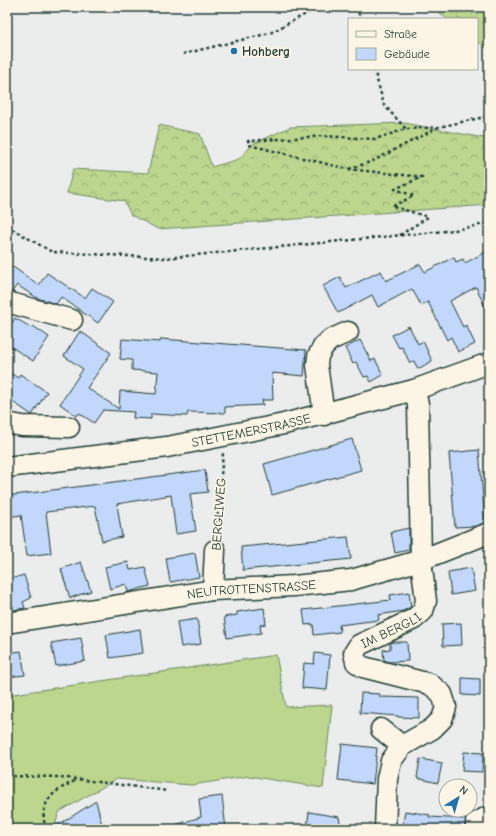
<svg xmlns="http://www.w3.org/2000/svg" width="496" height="836" font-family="'Comic Neue',sans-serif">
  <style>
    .grass { fill: #bcd68e; stroke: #6e8a61 }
    .forest { fill: url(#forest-crowns); stroke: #6e8a61 }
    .building { fill: #c2d7fc; stroke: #1f3d34 }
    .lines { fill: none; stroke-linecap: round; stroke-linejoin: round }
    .minor-casing { stroke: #1f3d34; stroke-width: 23 }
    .path { stroke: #1f3d34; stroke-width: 2.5; stroke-dasharray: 3 3; stroke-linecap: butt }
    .minor { stroke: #fcf5e5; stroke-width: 20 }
    .poi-dot { fill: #1f6fb2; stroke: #fcf5e5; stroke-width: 1.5 }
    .labels { text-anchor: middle; stroke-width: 3.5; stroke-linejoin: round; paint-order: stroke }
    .poi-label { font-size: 13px; font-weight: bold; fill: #1f3d34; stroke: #fcf5e5; text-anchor: start }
    .street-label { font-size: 13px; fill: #1f3d34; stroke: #fcf5e5 }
  </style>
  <defs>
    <pattern id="forest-crowns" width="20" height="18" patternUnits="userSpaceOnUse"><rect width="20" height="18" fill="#bcd68e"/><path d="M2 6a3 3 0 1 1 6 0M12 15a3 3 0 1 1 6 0" fill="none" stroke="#98af75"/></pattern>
  </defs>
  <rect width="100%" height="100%" fill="#ebecec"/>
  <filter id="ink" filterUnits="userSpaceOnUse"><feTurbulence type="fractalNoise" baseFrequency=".025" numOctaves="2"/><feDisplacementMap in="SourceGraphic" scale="8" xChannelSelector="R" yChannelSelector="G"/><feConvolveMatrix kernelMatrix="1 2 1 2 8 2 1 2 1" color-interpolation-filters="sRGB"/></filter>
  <g filter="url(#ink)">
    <!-- grass -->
    <polygon class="grass" points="276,655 286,707 332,705 323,788 249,776 192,785 117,779 59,812 54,829 7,829 7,695"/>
    <!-- forest -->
    <g class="forest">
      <polygon points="432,7 489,7 489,50 477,41 477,19 447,19"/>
      <polygon points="404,123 489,139 489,205 158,229 131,215 124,201 67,193 73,169 148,173 159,125 200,134 212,167 239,159 253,144 290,127"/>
    </g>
    <!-- building -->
    <g class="building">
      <polygon points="489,250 489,316 476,287 450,301 463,327 466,325 475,344 458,352 451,337 447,340 428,302 421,305 412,289 378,307 372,295 338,313 323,286 340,277 346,288 381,271 386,281 420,264 425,272 454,257 456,262 463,259 465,263"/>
      <polygon points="7,263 39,285 47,273 85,298 92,288 113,302 98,323 61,297 56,304 37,298 17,285 12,292 7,291"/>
      <polygon points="15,318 32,328 33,326 49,337 33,361 7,344 7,331"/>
      <polygon points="409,326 418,344 423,341 432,361 418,369 414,361 410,363 402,347 399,348 392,335"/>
      <polygon points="80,331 111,353 87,388 119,409 120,391 156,394 158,372 132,370 132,360 120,359 122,339 160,342 161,339 306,350 304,376 272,373 273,400 262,400 263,405 225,407 225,413 188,412 187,416 151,414 151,419 133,418 134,412 103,410 94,423 79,413 77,416 60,404 83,369 64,356"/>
      <polygon points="360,340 371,361 375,359 383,375 371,382 368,376 364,377 356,362 353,364 345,348"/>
      <polygon points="7,371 18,378 20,374 47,392 32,415 7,398"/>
      <polygon points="352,439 361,470 272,495 264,464"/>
      <polygon points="479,450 485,522 477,526 455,527 449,453"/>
      <polygon points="205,470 208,492 190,494 196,531 176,534 171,495 117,504 122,537 102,541 95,506 46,512 51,553 27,556 21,515 7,517 7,496"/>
      <polygon points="409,528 409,550 395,553 391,532"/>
      <polygon points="348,537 351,559 243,570 241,547"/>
      <polygon points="195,553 199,577 170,582 166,558"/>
      <polygon points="81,562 91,591 70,598 61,569"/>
      <polygon points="128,562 130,570 145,567 150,586 128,592 126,584 110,589 105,567"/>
      <polygon points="471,568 475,591 451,595 448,572"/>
      <polygon points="24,575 31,598 23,602 25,608 14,610 7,588 7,580"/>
      <polygon points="409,592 411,607 403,611 378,615 379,620 339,625 340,632 314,635 313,624 305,625 303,610 391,600 390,595"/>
      <polygon points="264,608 266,624 260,625 261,633 227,638 224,617 237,615 237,612"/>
      <polygon points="197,619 201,644 181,647 177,622"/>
      <polygon points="461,623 462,645 443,646 442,624"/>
      <polygon points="140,629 143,653 110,658 106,635"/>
      <polygon points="81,638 85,661 56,666 51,643"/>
      <polygon points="392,642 407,642 408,661 389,662 384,660 383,650 390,649 390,643"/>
      <polygon points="21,651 25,675 7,677 7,653"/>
      <polygon points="315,653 330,655 327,690 302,688 304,663 314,664"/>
      <polygon points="462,678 480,679 480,696 462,695"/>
      <polygon points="361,693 380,694 380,697 419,698 419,718 398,717 398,716 360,713"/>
      <polygon points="342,744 377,748 373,784 338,780"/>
      <polygon points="464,752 483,753 482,772 462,771"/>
      <polygon points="420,759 442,763 438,783 417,778"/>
      <polygon points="222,796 226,829 172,829 172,826 201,817 199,799"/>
      <polygon points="96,801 103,829 52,829"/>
      <polygon points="405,811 430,815 429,817 466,819 464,829 402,829"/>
      <polygon points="309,812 339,817 341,829 307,829"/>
    </g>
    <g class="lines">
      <!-- minor casing -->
      <g class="minor-casing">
        <g id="minor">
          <polyline points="7,302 72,320"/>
          <polyline points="324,415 317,365 318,356 323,347 330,340 348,332"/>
          <polyline points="7,423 22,426 69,427"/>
          <path id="s1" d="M 7,467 L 167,447 L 284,424 L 414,390 L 489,363"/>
          <polyline points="213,590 215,550"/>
          <path id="s2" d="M 7,623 L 213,590 L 294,586 L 351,580 L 421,560 L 489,533"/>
          <polyline points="381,729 402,746"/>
          <path id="s3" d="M 385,829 L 387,779 L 391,761 L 402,746 L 432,729 L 442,719 L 446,707 L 442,694 L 430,684 L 363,667 L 356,662 L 354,653 L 359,645 L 414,619 L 423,611 L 426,601 L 421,560 L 418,404 L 414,390"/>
          <polyline points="476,829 476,823 489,816"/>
        </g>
      </g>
      <!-- path -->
      <g class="path">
        <polyline points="356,7 361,19"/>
        <polyline points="183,54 270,33 319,7"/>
        <polyline points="374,69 384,105 406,129"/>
        <polyline points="349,169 373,161 437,128"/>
        <polyline points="7,226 52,252 165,258 455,230 489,223"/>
        <polyline points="400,235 428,217 392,206 414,196 395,189 422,177 348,169 249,145 248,141 323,136 375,139 406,129 439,127 489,116"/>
        <polyline points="216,534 223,453"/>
        <polyline points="7,776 60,777 168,791"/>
        <path d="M 46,829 C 37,801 55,790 77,780"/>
      </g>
      <!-- minor -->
      <use href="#minor" class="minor"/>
    </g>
  </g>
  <!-- markers -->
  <circle class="poi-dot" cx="234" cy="51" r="4"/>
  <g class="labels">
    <!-- poi labels -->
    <g class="poi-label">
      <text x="242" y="56">Hohberg</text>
    </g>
    <!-- street labels -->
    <g class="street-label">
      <text dy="5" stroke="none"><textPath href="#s1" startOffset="247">STETTEMERSTRASSE</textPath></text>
      <text transform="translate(218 514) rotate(-86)" y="5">BERGLIWEG</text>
      <text dy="5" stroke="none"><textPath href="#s2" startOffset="247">NEUTROTTENSTRASSE</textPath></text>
      <text dy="5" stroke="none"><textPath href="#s3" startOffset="309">IM BERGLI</textPath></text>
    </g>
  </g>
  <!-- margin -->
  <rect width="496" height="836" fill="none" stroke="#fcf5e5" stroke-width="24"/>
  <rect x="12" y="12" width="472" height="812" fill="none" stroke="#1f3d34" stroke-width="1.5" filter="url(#ink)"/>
  <!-- legend -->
  <rect x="348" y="18" width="130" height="52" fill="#fcf5e5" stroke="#a4ab9e"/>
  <rect x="356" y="31" width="20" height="6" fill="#fcf5e5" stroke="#a4ab9e"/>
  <text x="384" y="38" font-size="12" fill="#1f3d34">Straße</text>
  <rect x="356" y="48" width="20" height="12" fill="#c2d7fc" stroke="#a4ab9e"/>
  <text x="384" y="58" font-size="12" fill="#1f3d34">Gebäude</text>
  <!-- north arrow -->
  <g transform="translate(458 798) rotate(37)"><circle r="19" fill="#fcf5e5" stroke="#a4ab9e"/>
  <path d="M0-3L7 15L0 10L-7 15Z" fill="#1f6fb2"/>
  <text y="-6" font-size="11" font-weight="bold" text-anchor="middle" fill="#1f3d34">N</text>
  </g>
</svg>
